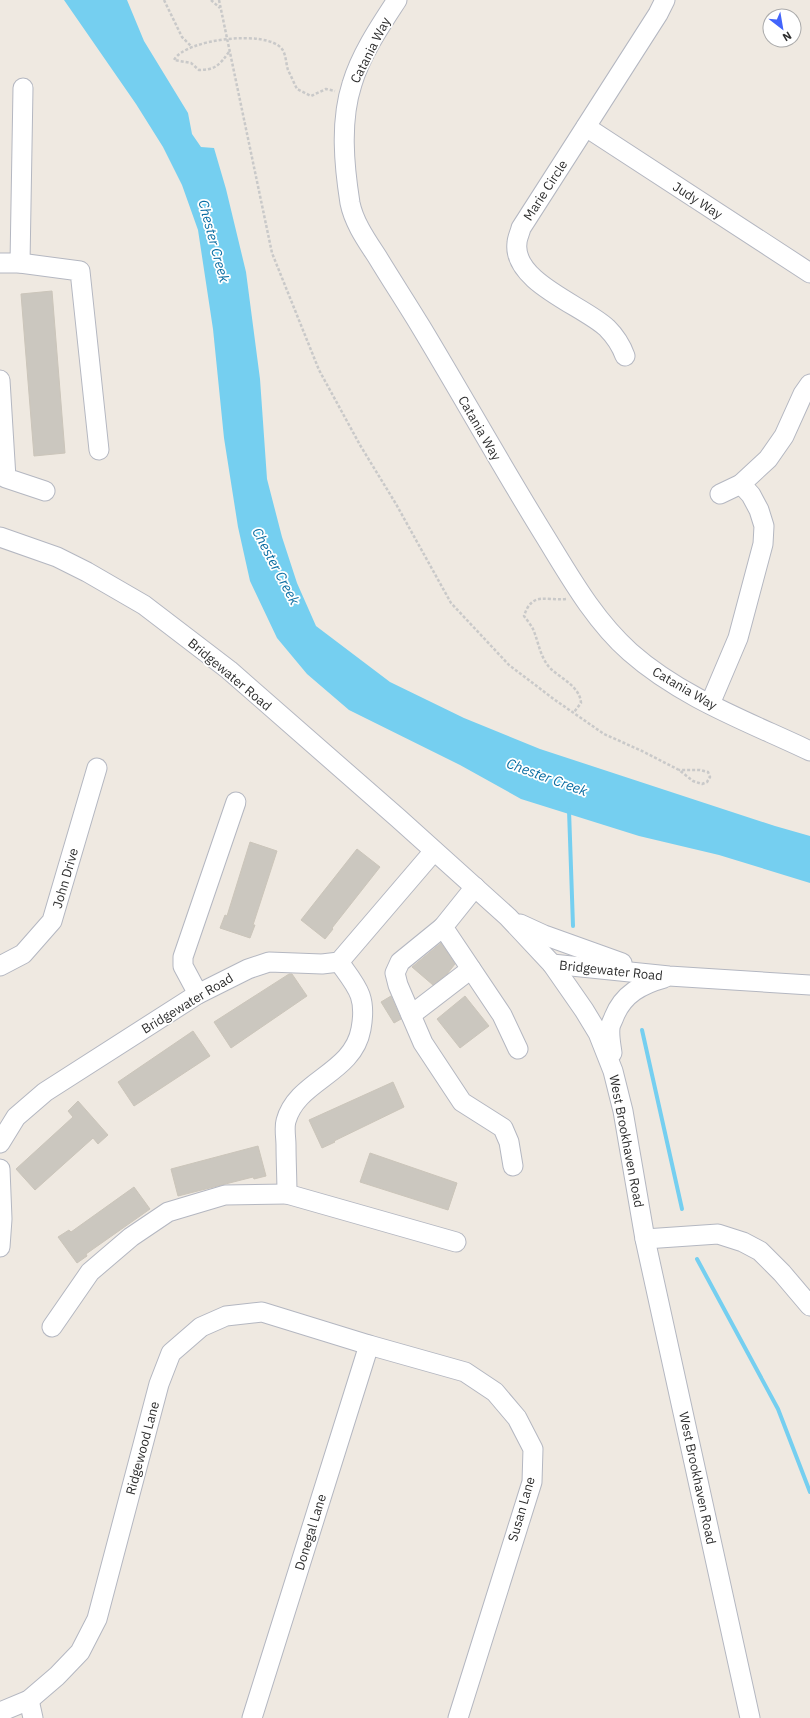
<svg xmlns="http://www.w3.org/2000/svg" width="810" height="1718" font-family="'IBM Plex Sans',sans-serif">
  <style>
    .water { fill: #75cff0 }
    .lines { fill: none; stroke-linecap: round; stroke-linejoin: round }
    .stream { stroke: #75cff0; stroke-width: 4 }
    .building { fill: #cbc7bf; stroke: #cbc5ba }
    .minor-casing { stroke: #b4b7c1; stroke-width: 21 }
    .path { stroke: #c9c9c9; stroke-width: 2.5; stroke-dasharray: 3 2; stroke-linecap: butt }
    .minor { stroke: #fff; stroke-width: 19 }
    .labels { text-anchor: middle; stroke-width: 3.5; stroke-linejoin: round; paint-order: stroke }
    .street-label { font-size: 13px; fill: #2e2e2e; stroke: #fff }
    .water-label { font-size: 14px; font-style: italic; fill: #0d6fa3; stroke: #fff }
  </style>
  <rect width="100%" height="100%" fill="#efe9e1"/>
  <!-- water -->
  <polygon class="water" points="64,0 127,0 144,41 188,113 192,134 201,147 214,148 226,189 246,272 260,379 267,479 282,537 297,583 316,626 390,682 464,718 540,749 775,826 810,836 810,883 719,855 639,836 521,799 460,765 349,710 307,674 277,638 250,581 238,527 224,438 213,329 198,230 182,185 163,147 136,104"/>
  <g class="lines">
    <!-- stream -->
    <g class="stream">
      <polyline points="569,810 573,926"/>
      <polyline points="642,1030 682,1209"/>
      <polyline points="697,1259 778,1409 810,1492"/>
    </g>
  </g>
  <!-- building -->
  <g class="building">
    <polygon points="52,291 65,453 34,456 21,294"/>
    <polygon points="250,842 277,851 253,925 255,925 250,938 220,928 225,915 227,916"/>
    <polygon points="357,849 380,867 332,928 333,929 325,939 301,920"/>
    <polygon points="441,943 455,964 447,974 433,985 412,967"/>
    <polygon points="289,974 292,974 307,996 231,1048 214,1022"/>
    <polygon points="391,996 401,1019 394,1023 381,1002"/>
    <polygon points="465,996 489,1026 460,1048 437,1019"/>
    <polygon points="193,1031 210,1056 134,1106 118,1082"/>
    <polygon points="393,1082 404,1107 334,1141 335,1142 322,1148 309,1120"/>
    <polygon points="78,1101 108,1135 98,1144 93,1138 35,1190 16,1169 73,1117 68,1111"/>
    <polygon points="258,1146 266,1176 254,1179 253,1177 178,1196 171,1169"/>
    <polygon points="370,1153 457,1183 448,1210 360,1182"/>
    <polygon points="134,1187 150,1209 86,1254 87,1256 77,1263 58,1237 69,1230 71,1232"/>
  </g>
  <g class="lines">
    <!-- minor casing -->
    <g class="minor-casing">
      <g id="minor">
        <path d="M 397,0 C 380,26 361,54 352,84 C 340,121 344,165 350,203 C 354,223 367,241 378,258 C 392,281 407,304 421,327 C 462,395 501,465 543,533 C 569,575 593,619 630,652 C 682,698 749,722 810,751"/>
        <polyline points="586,127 810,273"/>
        <polyline points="0,263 20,263 80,271 99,450"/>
        <polyline points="20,263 23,88"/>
        <path d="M 625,356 C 621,345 616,337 607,328 C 584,306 512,282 517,243 C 517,238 520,233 521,228 L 658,14 L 665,0"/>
        <polyline points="0,380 6,478 45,491"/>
        <polyline points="720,494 741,484 768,459 784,436 803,394 810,384"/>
        <polyline points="0,537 57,557 87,572 144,605 229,670 398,818 508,917 552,964 584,1010 598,1033 613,1071 623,1111 645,1239 750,1718"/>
        <polyline points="710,704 738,638 763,544 764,526 759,510 751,495 741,484"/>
        <polyline points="475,887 443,927 502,1015 518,1049"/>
        <polyline points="520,924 544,935 622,963"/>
        <polyline points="443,927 400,962 395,973 398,985 423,1043 462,1102 503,1128 509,1142 513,1166"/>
        <path d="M 339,962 C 357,987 367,996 361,1029 C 353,1074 297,1080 286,1121 C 284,1128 286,1138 286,1145 C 286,1162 287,1178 287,1194 L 456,1242"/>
        <polyline points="552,964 669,976 810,985"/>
        <polyline points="0,966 23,954 52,921 97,768"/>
        <polyline points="198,994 183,966 183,957 236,802"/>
        <polyline points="411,1015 471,969"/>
        <path d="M 612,1053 C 611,1045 609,1036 610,1028 C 610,1025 613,1020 614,1017 C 623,994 642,984 664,978"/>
        <polyline points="0,1143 16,1117 45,1092 198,994 248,969 269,962 322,964 339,962 434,851"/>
        <polyline points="0,1169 2,1219 0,1247"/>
        <polyline points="645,1239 718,1234 743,1242 760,1251 782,1273 810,1306"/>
        <polyline points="52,1327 90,1272 131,1237 168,1212 225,1195 287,1194"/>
        <polyline points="29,1700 33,1718"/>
        <polyline points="0,1712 29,1700 57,1676 80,1652 97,1619 159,1384 171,1353 201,1327 226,1316 262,1312 369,1345 465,1372 495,1392 517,1418 533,1449 532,1482 458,1718"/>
        <polyline points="252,1718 369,1345"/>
      </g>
    </g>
    <!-- path -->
    <g class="path">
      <polyline points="164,0 182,37 192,47"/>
      <polyline points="211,0 220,8"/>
      <polyline points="219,0 272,253 319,370 360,445 396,504 451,603 509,665 555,700 604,734 642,751 679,770 693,781 702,784 707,782 710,777 708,772 700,770 679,770"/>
      <path d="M 229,52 C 220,64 216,70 199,70 L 191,63 L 174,60 C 185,39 267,29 282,49 C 286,54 286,64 288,70 C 291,76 294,83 297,89 L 311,96 L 326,89 L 335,91"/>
      <path d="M 566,599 C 546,601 532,591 524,616 C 527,620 531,625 533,629 C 539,643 540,658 551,669 C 562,679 580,687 581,703 L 574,712"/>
    </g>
    <!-- minor -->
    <use href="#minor" class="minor"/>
  </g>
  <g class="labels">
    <!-- street labels -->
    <g class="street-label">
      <text transform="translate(370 50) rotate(-63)" y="5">Catania Way</text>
      <text transform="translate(545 190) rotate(-57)" y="5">Marie Circle</text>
      <text transform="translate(698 200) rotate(33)" y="5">Judy Way</text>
      <text transform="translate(480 428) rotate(60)" y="5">Catania Way</text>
      <text transform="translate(230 674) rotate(40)" y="5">Bridgewater Road</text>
      <text transform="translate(685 688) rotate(30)" y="5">Catania Way</text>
      <text transform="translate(65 878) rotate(-74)" y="5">John Drive</text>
      <text transform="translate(611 970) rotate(6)" y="5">Bridgewater Road</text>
      <text transform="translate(187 1003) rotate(-31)" y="5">Bridgewater Road</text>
      <text transform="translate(627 1141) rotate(79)" y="5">West Brookhaven Road</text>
      <text transform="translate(142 1448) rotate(-75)" y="5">Ridgewood Lane</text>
      <text transform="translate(698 1478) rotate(78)" y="5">West Brookhaven Road</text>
      <text transform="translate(521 1509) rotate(-74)" y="5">Susan Lane</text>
      <text transform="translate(310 1532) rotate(-73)" y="5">Donegal Lane</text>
    </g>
    <!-- water labels -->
    <g class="water-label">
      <text transform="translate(214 241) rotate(75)" y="5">Chester Creek</text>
      <text transform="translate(276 566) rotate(62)" y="5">Chester Creek</text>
      <text transform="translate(547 777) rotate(20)" y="5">Chester Creek</text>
    </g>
  </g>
  <!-- north arrow -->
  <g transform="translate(782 28) rotate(149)"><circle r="19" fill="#ffffff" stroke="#ababab"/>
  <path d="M0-3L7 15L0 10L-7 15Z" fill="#4264fb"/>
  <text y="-6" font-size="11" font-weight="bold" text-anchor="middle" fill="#2e2e2e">N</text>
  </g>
</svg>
